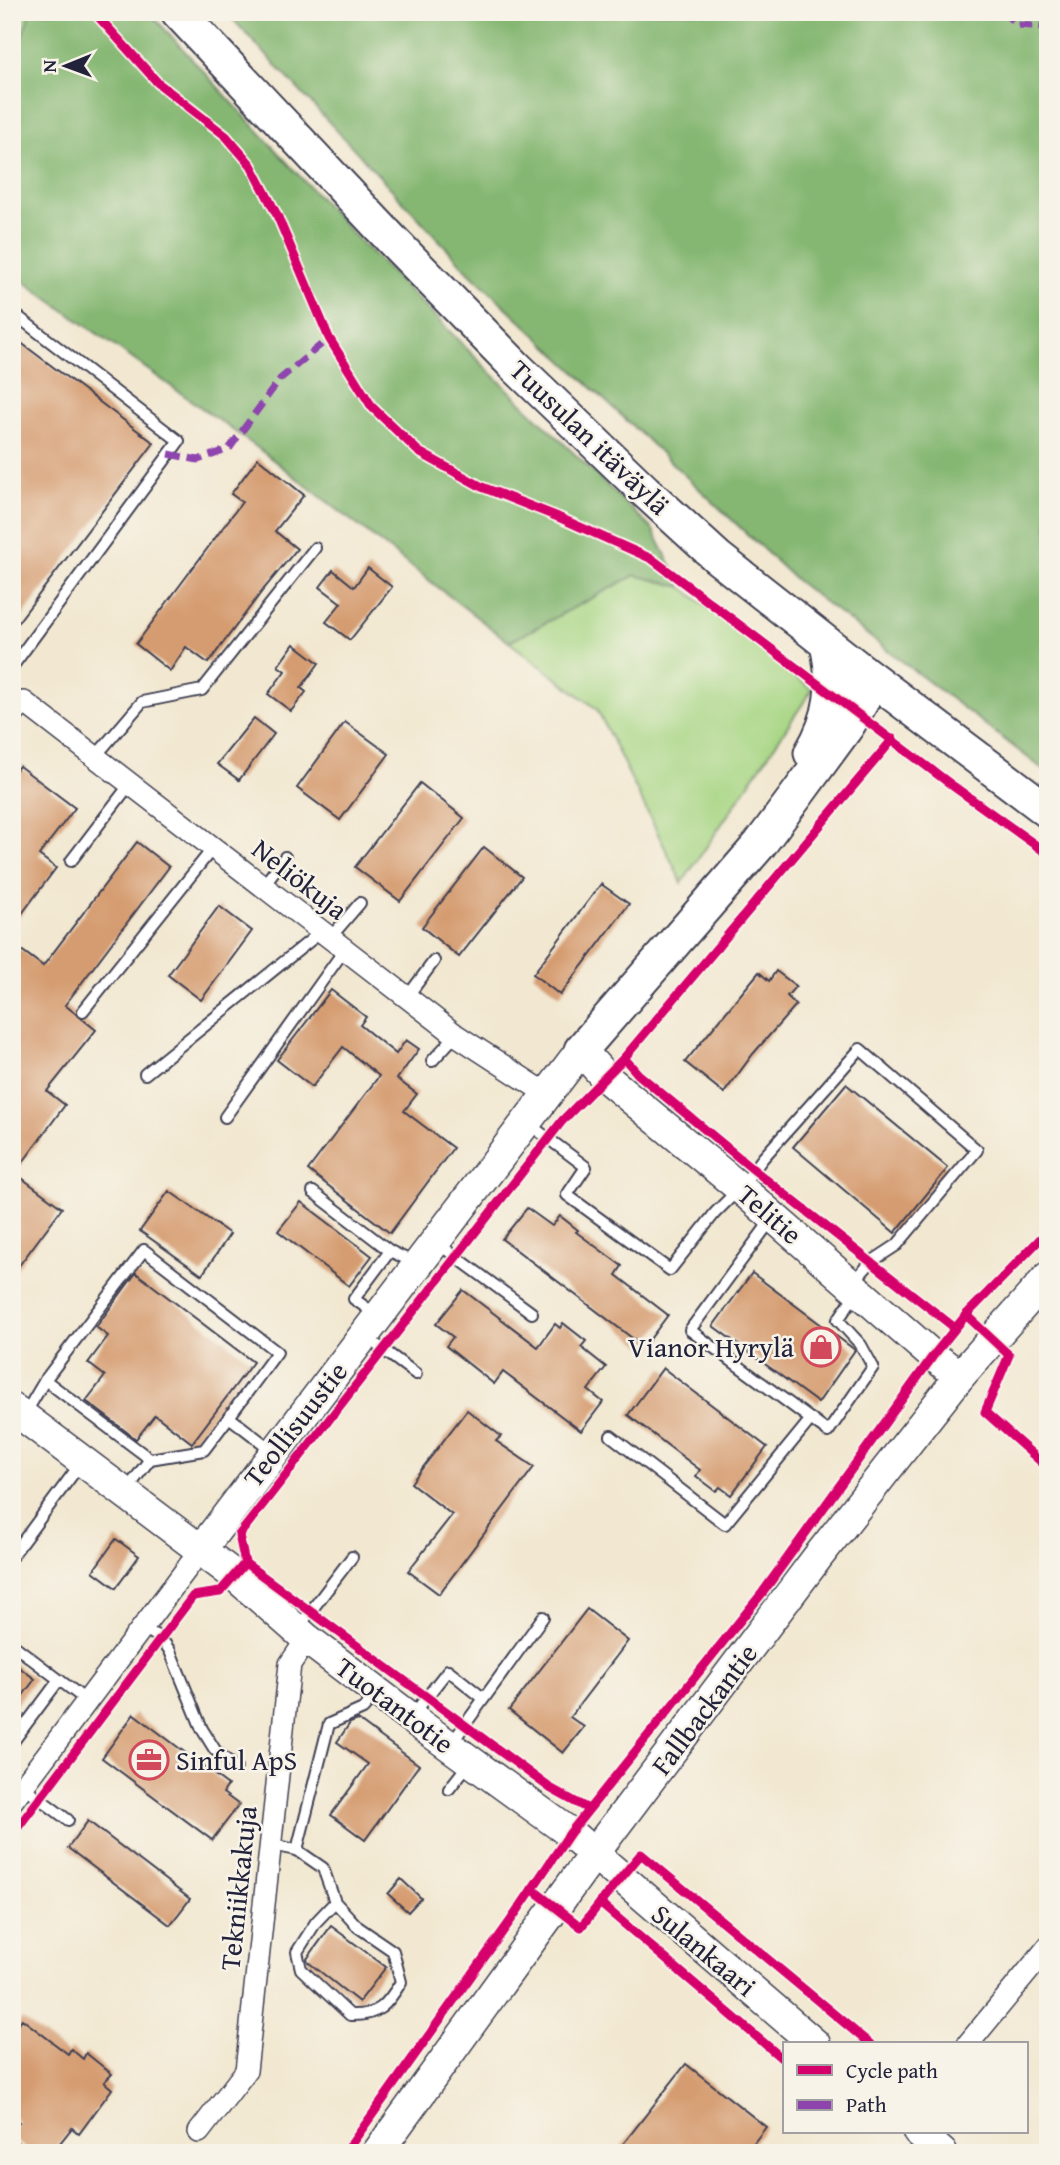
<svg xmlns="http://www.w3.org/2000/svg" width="1060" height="2165" font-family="'Gentium Book Plus',serif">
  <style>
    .green { fill: #a7d684; stroke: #647c60; stroke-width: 2 }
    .forest { fill: #85b772; stroke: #546c56; stroke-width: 2 }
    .building { fill: #d59c71 }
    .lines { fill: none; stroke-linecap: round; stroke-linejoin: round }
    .lane-casing { stroke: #414052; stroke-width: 14 }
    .street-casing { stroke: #414052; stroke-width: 24 }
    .secondary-casing { stroke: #414052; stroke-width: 33 }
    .primary-casing { stroke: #414052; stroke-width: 37 }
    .lane { stroke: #fff; stroke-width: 10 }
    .street { stroke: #fff; stroke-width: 21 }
    .secondary { stroke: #fff; stroke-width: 30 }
    .primary { stroke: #fff; stroke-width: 33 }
    .quiet { stroke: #8e44ad; stroke-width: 7; stroke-dasharray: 14 7; stroke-linecap: butt }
    .cycleway-casing { stroke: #f7f3e8; stroke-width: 13 }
    .cycleway { stroke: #d6006c; stroke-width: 9 }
    .labels { text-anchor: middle; stroke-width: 5; stroke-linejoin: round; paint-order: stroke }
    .street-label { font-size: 28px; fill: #22223b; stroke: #f7f3e8 }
    .poi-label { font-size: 28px; fill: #22223b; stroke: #f7f3e8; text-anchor: end }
  </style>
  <rect width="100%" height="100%" fill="#f7f3e8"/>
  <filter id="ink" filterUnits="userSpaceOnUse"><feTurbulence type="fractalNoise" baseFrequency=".0143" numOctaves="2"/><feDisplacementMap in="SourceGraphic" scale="14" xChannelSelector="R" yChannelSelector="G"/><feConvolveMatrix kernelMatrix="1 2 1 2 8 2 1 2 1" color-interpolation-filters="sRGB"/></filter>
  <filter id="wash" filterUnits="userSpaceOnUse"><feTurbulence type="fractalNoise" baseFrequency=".00686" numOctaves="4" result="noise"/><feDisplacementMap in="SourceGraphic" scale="28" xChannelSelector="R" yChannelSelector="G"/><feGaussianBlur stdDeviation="1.57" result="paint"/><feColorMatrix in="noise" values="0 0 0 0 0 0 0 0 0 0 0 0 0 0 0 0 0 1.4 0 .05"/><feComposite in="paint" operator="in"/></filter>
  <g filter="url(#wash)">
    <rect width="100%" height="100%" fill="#f2e8d1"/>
    <!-- green -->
    <g class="green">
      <polygon points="12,12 31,12 16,53 12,58"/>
      <polygon points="635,575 682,587 812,690 682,883 597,709 509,642"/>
    </g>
    <!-- forest -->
    <g class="forest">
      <polygon points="31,12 149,12 350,231 486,368 653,530 682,587 635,575 509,642 255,446 12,273 12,58 16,53"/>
      <polygon points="226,12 1048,12 1048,773 797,581 470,273"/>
    </g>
    <g id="blocks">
      <!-- building -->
      <g class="building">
        <polygon points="12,336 154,443 12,630"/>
        <polygon points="258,458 304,495 275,531 297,549 263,590 208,663 186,647 170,671 136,644 242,502 231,494"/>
        <polygon points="368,568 392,587 350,640 326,622 341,603 320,587 333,570 354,587"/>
        <polygon points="294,644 319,663 301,688 306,692 291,711 268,694 285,671 278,666"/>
        <polygon points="254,718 274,734 239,780 217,764"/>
        <polygon points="345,722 389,754 340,820 297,788"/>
        <polygon points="19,766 75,808 39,855 56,868 12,927 12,775"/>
        <polygon points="420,783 464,818 400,901 355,867"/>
        <polygon points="137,842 169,867 65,1005 96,1030 47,1091 65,1105 15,1173 62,1208 12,1275 12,943 43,966"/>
        <polygon points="484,847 522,877 459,957 422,927"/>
        <polygon points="601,884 629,904 560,995 533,974"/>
        <polygon points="219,906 252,931 201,1000 168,975"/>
        <polygon points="776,971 796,986 787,996 796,1005 753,1054 724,1093 685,1062 759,972 769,981"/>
        <polygon points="331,990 366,1017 360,1025 396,1054 406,1040 419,1049 397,1079 417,1094 404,1111 453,1148 390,1233 308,1170 379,1076 343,1047 312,1087 277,1060"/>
        <polygon points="846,1084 948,1168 895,1233 793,1147"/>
        <polygon points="169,1191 230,1234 202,1275 140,1231"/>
        <polygon points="301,1202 372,1256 349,1286 278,1231"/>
        <polygon points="527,1208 552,1226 560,1216 578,1230 576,1232 622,1266 616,1275 668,1315 644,1347 502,1239"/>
        <polygon points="136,1273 253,1362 192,1443 155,1415 136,1439 86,1401 105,1376 88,1363 108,1336 96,1327"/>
        <polygon points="752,1273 855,1350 818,1403 713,1326"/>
        <polygon points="463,1290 538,1347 555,1324 560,1328 563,1323 586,1341 581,1347 606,1367 588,1390 603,1402 581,1431 503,1372 494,1384 446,1346 453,1337 436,1324"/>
        <polygon points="663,1368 767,1447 731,1495 720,1487 716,1491 696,1476 700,1470 628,1415"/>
        <polygon points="467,1410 501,1436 496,1441 534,1467 439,1594 408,1571 452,1515 411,1483"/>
        <polygon points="116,1539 139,1556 116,1588 93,1571"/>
        <polygon points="587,1609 628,1641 570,1717 584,1727 563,1753 509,1710"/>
        <polygon points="12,1662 35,1679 12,1710"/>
        <polygon points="134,1714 228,1785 223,1793 239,1805 212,1840 102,1758"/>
        <polygon points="358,1720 419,1765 365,1840 331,1815 368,1764 337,1742 350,1723"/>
        <polygon points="88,1821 190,1899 170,1925 68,1848"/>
        <polygon points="401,1879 421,1898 408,1912 388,1894"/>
        <polygon points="331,1926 386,1967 359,2002 308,1962 307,1959"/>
        <polygon points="22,2019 68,2054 71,2049 83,2059 86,2053 112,2074 104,2082 112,2089 79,2134 72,2128 52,2153 31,2153 12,2138 12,2132 19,2122 12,2117 12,2032"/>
        <polygon points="686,2064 766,2127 746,2153 616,2153"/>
      </g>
    </g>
  </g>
  <g filter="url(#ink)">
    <use href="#blocks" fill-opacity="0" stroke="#414052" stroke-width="2"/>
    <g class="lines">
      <!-- lane casing -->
      <g class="lane-casing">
        <g id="lane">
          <polyline points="12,312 179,441 12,667"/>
          <polyline points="12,692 24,702"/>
          <polyline points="95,757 142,702 202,690 315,548"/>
          <polyline points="71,861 130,784"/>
          <polyline points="263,886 285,857"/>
          <polyline points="330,938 360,903"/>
          <polyline points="407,997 434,961"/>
          <polyline points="83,1011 213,848"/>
          <polyline points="432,1061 456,1035"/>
          <polyline points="145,1074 322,931"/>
          <polyline points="225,1117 345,949"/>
          <polyline points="529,1124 586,1167 567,1195 670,1270 715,1213 740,1188 763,1158 860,1049 977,1150 897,1245 871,1262 852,1284"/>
          <polyline points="313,1192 390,1251 415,1263"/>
          <polyline points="772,1219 690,1330 828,1432 873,1367 861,1345 838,1320 856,1293"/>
          <polyline points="436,1242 532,1313"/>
          <polyline points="377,1315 354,1299 390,1251"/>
          <polyline points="366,1337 416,1374"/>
          <polyline points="45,1380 150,1459 126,1491"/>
          <polyline points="25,1414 45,1380 144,1250 277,1352 229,1417"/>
          <polyline points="611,1436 725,1524 811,1419"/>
          <polyline points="150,1459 204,1450 229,1417 273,1451"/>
          <polyline points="12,1556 81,1463"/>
          <polyline points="142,1628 161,1638 170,1651 202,1729 215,1750 236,1768"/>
          <polyline points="298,1628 352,1557"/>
          <polyline points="12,1644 87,1701"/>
          <polyline points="412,1716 448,1670 483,1698"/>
          <polyline points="12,1743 59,1680"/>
          <polyline points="451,1744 543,1617"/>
          <polyline points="12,1778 68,1820"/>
          <polyline points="449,1789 470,1762"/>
          <polyline points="272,1845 297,1850 329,1724 363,1709 376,1694"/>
          <path d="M 297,1850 L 323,1868 L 335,1902 L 358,1927 L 393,1951 L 401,1982 C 387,2005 379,2016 350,2015 L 301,1969 L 297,1952 L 316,1922 L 335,1902"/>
        </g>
      </g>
      <!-- street casing -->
      <g class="street-casing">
        <g id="street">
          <polyline points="12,716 24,702 456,1035 547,1094"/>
          <polyline points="12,1801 200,1551"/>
          <polyline points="968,2044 1048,1947"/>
          <polyline points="199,2132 246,2071 290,1664 307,1639"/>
        </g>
      </g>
      <!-- secondary casing -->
      <g class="secondary-casing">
        <g id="secondary">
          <polyline points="12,1408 234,1575 307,1639 411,1718 570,1833 815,2044"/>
          <polyline points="200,1551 581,1050 605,1077 740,1188 933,1356 960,1376"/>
          <polyline points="918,2132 942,2153"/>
          <polyline points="377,2153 593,1855 817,1558 960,1376 1048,1277"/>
        </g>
      </g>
      <!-- primary casing -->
      <g class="primary-casing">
        <g id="primary">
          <polyline points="178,12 393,241 515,366 646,492 717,557 862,671 1048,811"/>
          <path d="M 811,753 C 833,716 836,685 827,644"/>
          <polyline points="581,1050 760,844 796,796 848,725 862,701 865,682 862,671"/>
        </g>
      </g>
      <!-- lane -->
      <use href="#lane" class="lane"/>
      <!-- street -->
      <use href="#street" class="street"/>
      <!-- secondary -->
      <use href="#secondary" class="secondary"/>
      <!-- primary -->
      <use href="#primary" class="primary"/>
      <!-- quiet -->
      <g class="quiet">
        <polyline points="1002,12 1018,25 1048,27"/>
        <polyline points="169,454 198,460 229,449 280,379 329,338"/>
      </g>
      <!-- cycleway casing -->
      <g class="cycleway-casing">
        <g id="cycleway">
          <polyline points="94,12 158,83 226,136 251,165 277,215 329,338 372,407 419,452 482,487 558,517 652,559 953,786 1048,854"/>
          <polyline points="624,1058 638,1074 754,1170 955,1328"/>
          <polyline points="966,1315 1009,1355 985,1412 1048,1468"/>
          <polyline points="245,1563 550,1788 588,1809"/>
          <polyline points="12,1835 193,1596 220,1592 245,1563 239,1535 562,1121 624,1058 893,739"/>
          <polyline points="532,1889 581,1927 600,1903 785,2061"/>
          <polyline points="600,1903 641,1854 870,2044"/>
          <polyline points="345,2153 511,1920 570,1833 763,1592 933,1356 966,1315 1048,1231"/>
        </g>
      </g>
      <!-- cycleway -->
      <use href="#cycleway" class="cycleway"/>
    </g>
  </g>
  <!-- icons -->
  <defs>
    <g id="shop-ring" transform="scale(2.0125)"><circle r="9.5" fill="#f7f3e8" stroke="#d1495b" stroke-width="1.5"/><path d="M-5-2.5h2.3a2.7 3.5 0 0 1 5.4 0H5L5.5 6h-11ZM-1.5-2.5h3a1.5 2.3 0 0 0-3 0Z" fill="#d1495b"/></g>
    <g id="office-ring" transform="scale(2.0125)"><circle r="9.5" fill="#f7f3e8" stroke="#d1495b" stroke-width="1.5"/><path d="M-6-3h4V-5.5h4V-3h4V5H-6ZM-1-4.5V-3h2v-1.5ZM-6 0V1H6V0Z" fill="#d1495b"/></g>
  </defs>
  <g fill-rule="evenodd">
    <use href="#shop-ring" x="821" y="1347"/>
    <use href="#office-ring" x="149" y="1760"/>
  </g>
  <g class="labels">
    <!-- street labels -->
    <g class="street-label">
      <text transform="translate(590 437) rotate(44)" y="10">Tuusulan itäväylä</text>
      <text transform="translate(300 879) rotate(38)" y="10">Neliökuja</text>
      <text transform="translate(770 1214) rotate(41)" y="10">Telitie</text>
      <text transform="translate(295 1424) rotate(-52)" y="10">Teollisuustie</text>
      <text transform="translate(395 1705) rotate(37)" y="10">Tuotantotie</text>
      <text transform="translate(704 1709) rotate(-53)" y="10">Fallbackantie</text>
      <text transform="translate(238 1888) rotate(-84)" y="10">Tekniikkakuja</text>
      <text transform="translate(704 1950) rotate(40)" y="10">Sulankaari</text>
    </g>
    <!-- poi labels -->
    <g class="poi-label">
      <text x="794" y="1357">Vianor Hyrylä</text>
      <text x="176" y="1770" text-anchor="start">Sinful ApS</text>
    </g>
  </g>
  <!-- margin -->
  <rect width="1060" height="2165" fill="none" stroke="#f7f3e8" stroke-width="42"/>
  <!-- legend -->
  <rect x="783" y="2042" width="245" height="91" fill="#f7f3e8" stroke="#a29fa3" stroke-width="2"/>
  <rect x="797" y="2065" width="35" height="10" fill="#d6006c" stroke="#a29fa3" stroke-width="2"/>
  <text x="846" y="2078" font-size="21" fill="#22223b">Cycle path</text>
  <rect x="797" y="2100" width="35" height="10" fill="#8e44ad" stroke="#a29fa3" stroke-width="2"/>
  <text x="846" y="2112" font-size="21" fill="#22223b">Path</text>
  <!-- north arrow -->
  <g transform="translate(66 66) rotate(269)" stroke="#f7f3e8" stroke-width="5" paint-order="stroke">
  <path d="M0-5L12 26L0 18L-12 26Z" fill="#22223b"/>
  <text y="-10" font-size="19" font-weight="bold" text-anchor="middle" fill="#22223b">N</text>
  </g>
</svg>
